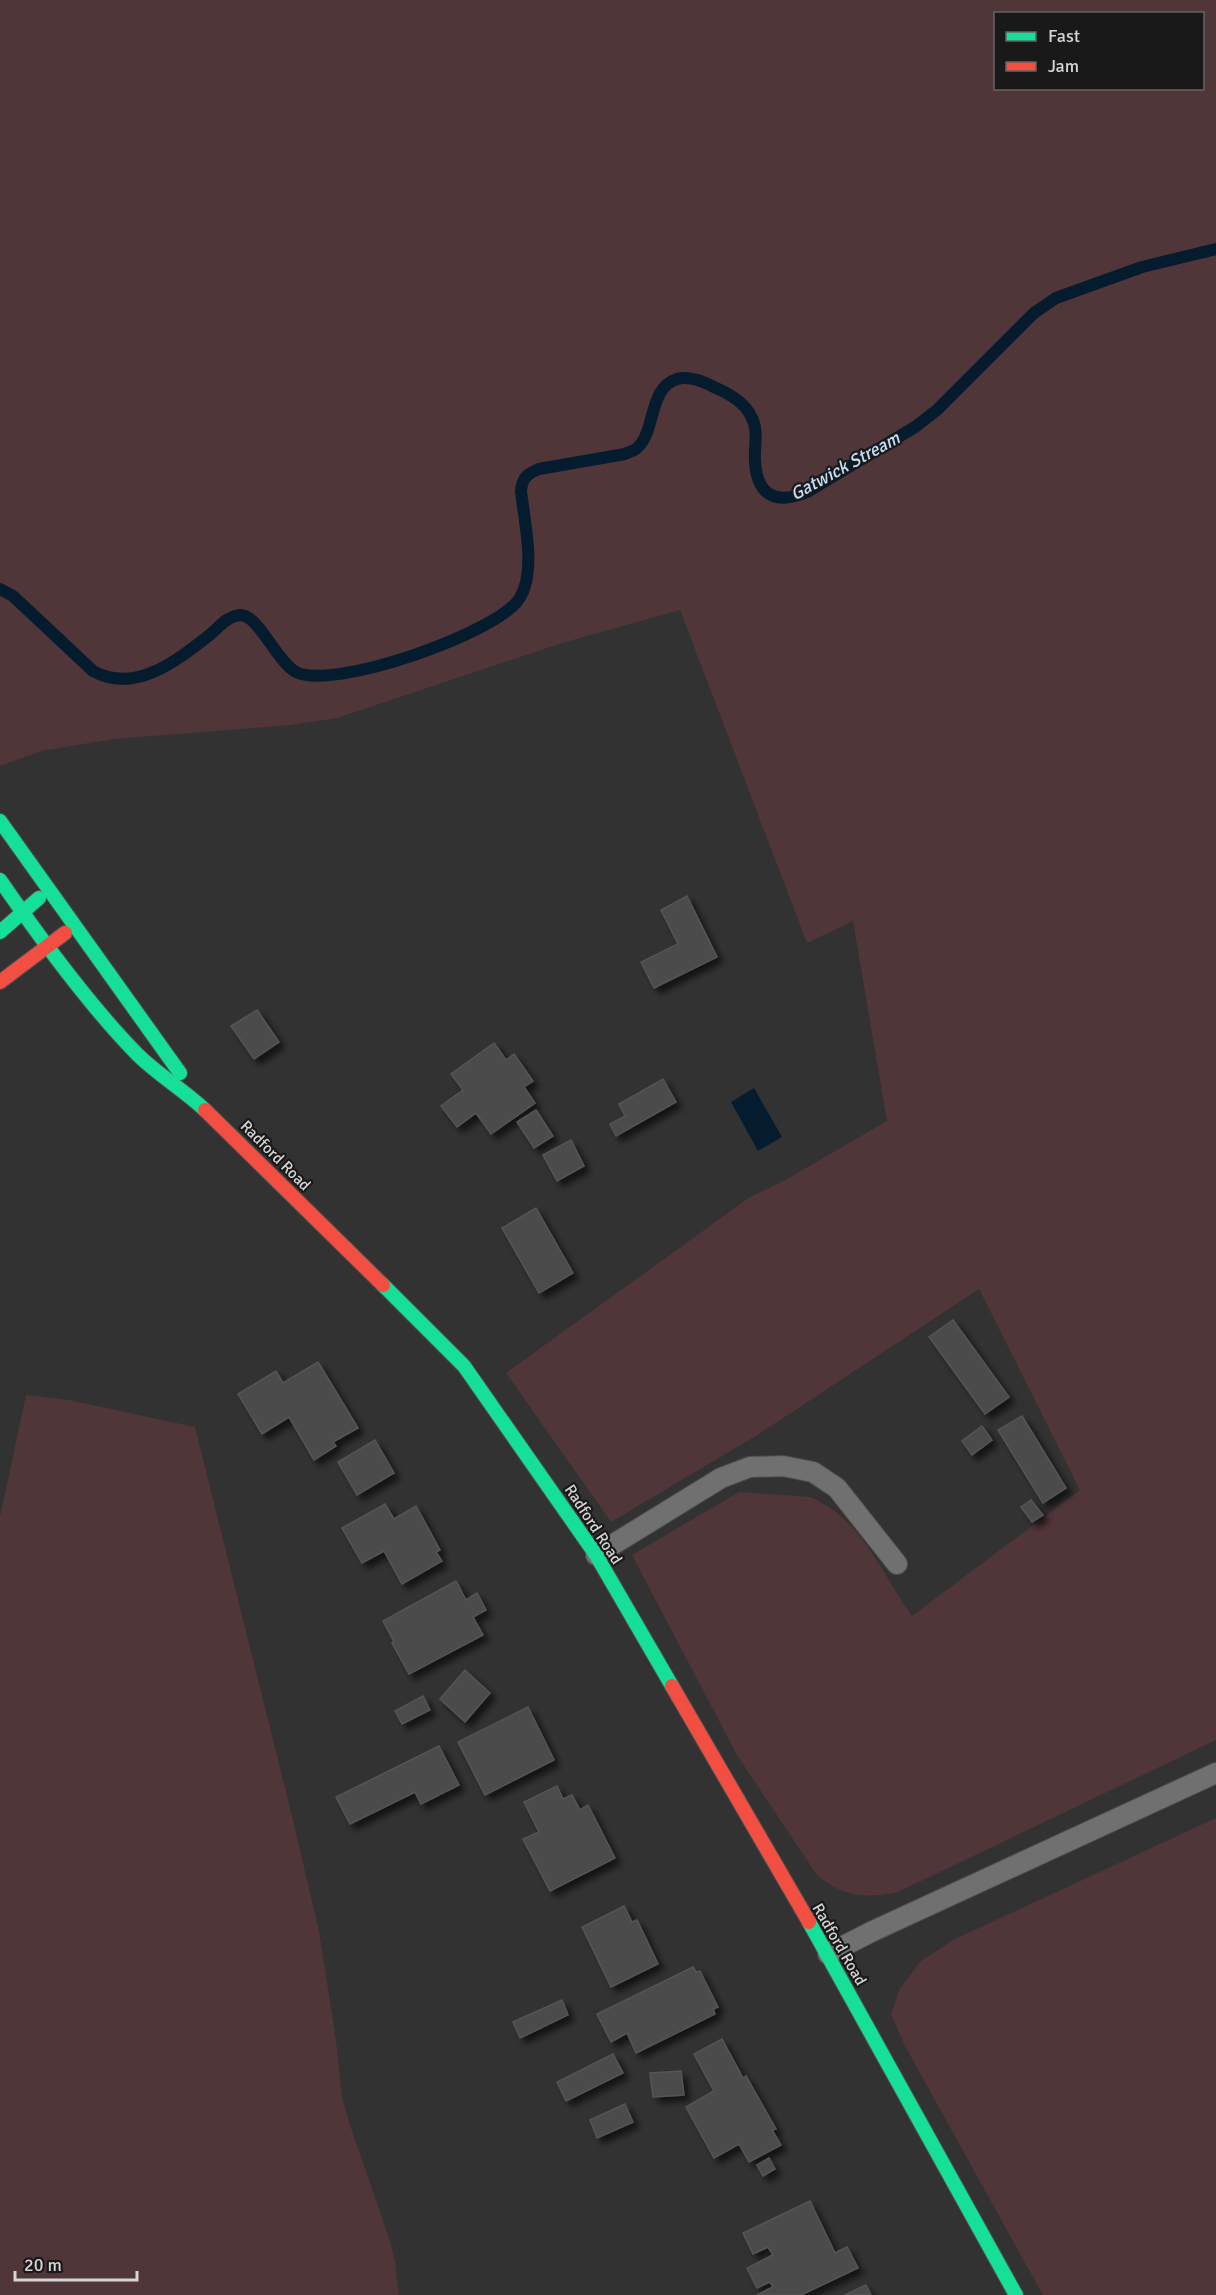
<svg xmlns="http://www.w3.org/2000/svg" width="1216" height="2295" font-family="Signika,sans-serif">
  <style>
    .green { fill: #503539; fill-rule: evenodd }
    .water { fill: #051c2e }
    .lines { fill: none; stroke-linecap: round; stroke-linejoin: round }
    .stream { stroke: #051c2e; stroke-width: 12 }
    .building { fill: #4b4b4c; stroke: #545556; stroke-width: 1.5; filter: url(#shadow) }
    .lane-casing { stroke: #4f4f4f; stroke-width: 22 }
    .fast-casing { stroke: #4f4f4f; stroke-width: 16 }
    .jam-casing { stroke: #4f4f4f; stroke-width: 16 }
    .lane { stroke: #707071; stroke-width: 20 }
    .fast { stroke: #16e098; stroke-width: 14 }
    .jam { stroke: #f24e42; stroke-width: 14 }
    .labels { text-anchor: middle; stroke-width: 4.5; stroke-linejoin: round; paint-order: stroke }
    .street-label { font-size: 16px; fill: #d5d5d6; stroke: #1a191a }
    .water-label { font-size: 18px; font-style: italic; fill: #c2e0fb; stroke: #1a191a }
  </style>
  <defs>
    <filter id="shadow"><feDropShadow dx="5.5" dy="5.5" stdDeviation="3" flood-color="#0009"/></filter>
  </defs>
  <rect width="100%" height="100%" fill="#323233"/>
  <!-- green -->
  <g class="green">
    <path d="M 0,0 L 1216,0 L 1216,1740 L 898,1892 C 865,1899 843,1897 817,1875 L 737,1755 L 632,1555 L 739,1492 L 810,1497 C 861,1518 882,1574 912,1616 L 1080,1490 L 979,1289 L 759,1434 L 611,1522 L 506,1373 L 750,1197 L 787,1179 L 887,1121 L 853,921 L 807,943 L 680,610 L 562,643 L 337,718 L 291,725 L 114,739 L 41,751 L 0,766 ZM 996,14 L 1202,14 L 1202,88 L 996,88 Z"/>
    <polygon points="26,1395 69,1400 195,1427 292,1816 319,1931 336,2040 342,2097 350,2125 390,2241 395,2261 399,2295 0,2295 0,1517"/>
    <polygon points="1216,1818 1216,2295 1043,2295 905,2046 891,2014 900,1988 921,1961 953,1940"/>
  </g>
  <!-- water -->
  <polygon class="water" points="754,1088 782,1137 758,1151 731,1102"/>
  <g class="lines">
    <!-- stream -->
    <path class="stream" d="M 0,589 L 13,596 L 93,671 C 134,694 175,662 207,637 C 219,628 225,617 240,615 C 258,614 276,661 296,672 C 333,691 497,633 519,599 C 537,572 524,521 521,491 C 522,478 527,474 539,469 L 625,454 C 629,452 634,451 637,448 C 656,432 648,388 677,379 C 690,375 705,382 716,388 C 730,394 744,402 751,416 C 759,430 754,446 755,461 C 757,496 776,505 807,492 L 915,427 L 937,410 L 1034,313 L 1056,298 L 1142,267 L 1216,249"/>
  </g>
  <!-- building -->
  <g class="building">
    <polygon points="687,896 717,957 654,988 641,962 678,944 661,910"/>
    <polygon points="257,1010 279,1042 254,1059 231,1026"/>
    <polygon points="494,1043 506,1060 514,1054 533,1081 524,1087 535,1103 491,1134 476,1113 457,1127 441,1106 463,1090 451,1074"/>
    <polygon points="663,1079 676,1102 616,1136 610,1124 625,1116 619,1104"/>
    <polygon points="536,1110 553,1136 534,1148 517,1122"/>
    <polygon points="571,1140 584,1166 557,1181 543,1155"/>
    <polygon points="536,1208 573,1273 539,1293 502,1228"/>
    <polygon points="953,1320 1009,1397 985,1414 929,1337"/>
    <polygon points="318,1362 358,1428 333,1442 336,1446 314,1460 289,1417 262,1434 238,1394 276,1371 283,1383"/>
    <polygon points="1022,1416 1066,1488 1043,1503 998,1430"/>
    <polygon points="982,1426 992,1440 972,1455 962,1441"/>
    <polygon points="375,1440 394,1473 357,1495 338,1462"/>
    <polygon points="1031,1500 1043,1515 1032,1522 1021,1507"/>
    <polygon points="385,1504 394,1519 416,1506 440,1550 436,1552 442,1561 402,1584 384,1551 362,1563 342,1528"/>
    <polygon points="456,1581 466,1600 477,1593 486,1610 473,1617 483,1635 409,1674 392,1643 394,1642 383,1621"/>
    <polygon points="465,1670 490,1693 465,1722 440,1699"/>
    <polygon points="423,1696 430,1710 402,1724 395,1711"/>
    <polygon points="528,1707 554,1760 485,1795 458,1742"/>
    <polygon points="439,1746 459,1785 421,1804 415,1792 350,1824 336,1797"/>
    <polygon points="557,1786 563,1799 572,1795 580,1810 588,1805 615,1858 550,1891 523,1839 539,1832 524,1802"/>
    <polygon points="624,1906 632,1922 637,1920 658,1964 611,1987 582,1927"/>
    <polygon points="693,1967 696,1972 700,1971 718,2007 713,2009 715,2014 636,2053 627,2033 611,2042 597,2014"/>
    <polygon points="562,2000 568,2015 520,2038 513,2022"/>
    <polygon points="722,2039 743,2078 746,2076 776,2129 772,2130 781,2145 749,2162 739,2144 714,2158 686,2107 714,2091 694,2054"/>
    <polygon points="613,2054 623,2073 566,2101 557,2082"/>
    <polygon points="681,2071 684,2095 653,2097 650,2073"/>
    <polygon points="625,2104 633,2122 597,2138 590,2120"/>
    <polygon points="769,2158 775,2169 763,2176 757,2165"/>
    <polygon points="810,2201 835,2253 847,2247 858,2268 801,2295 757,2295 773,2287 770,2282 757,2288 747,2268 773,2255 768,2247 753,2254 743,2233"/>
    <polygon points="866,2285 871,2295 845,2295"/>
  </g>
  <g class="lines">
    <!-- lane casing -->
    <g class="lane-casing">
      <g id="lane">
        <polyline points="596,1555 721,1478 750,1467 783,1466 813,1472 837,1488 897,1564"/>
        <polyline points="828,1954 873,1931 1216,1773"/>
      </g>
    </g>
    <!-- fast casing -->
    <g class="fast-casing">
      <g id="fast">
        <polyline points="0,821 180,1073"/>
        <path d="M 0,880 C 40,938 88,1004 137,1054 C 158,1075 184,1090 205,1110"/>
        <polyline points="0,932 39,898"/>
        <polyline points="383,1285 464,1366 596,1555 672,1686"/>
        <polyline points="809,1922 1016,2295"/>
      </g>
    </g>
    <!-- jam casing -->
    <g class="jam-casing">
      <g id="jam">
        <polyline points="0,982 65,933"/>
        <polyline points="205,1110 383,1285"/>
        <polyline points="672,1686 809,1922"/>
      </g>
    </g>
    <!-- lane -->
    <use href="#lane" class="lane"/>
    <!-- fast -->
    <use href="#fast" class="fast"/>
    <!-- jam -->
    <use href="#jam" class="jam"/>
  </g>
  <g class="labels">
    <!-- street labels -->
    <g class="street-label">
      <text transform="translate(276 1155) rotate(45)" y="6">Radford Road</text>
      <text transform="translate(594 1524) rotate(57)" y="6">Radford Road</text>
      <text transform="translate(840 1944) rotate(60)" y="6">Radford Road</text>
    </g>
    <!-- water labels -->
    <g class="water-label">
      <text transform="translate(845 466) rotate(-29)" y="6">Gatwick Stream</text>
    </g>
  </g>
  <!-- legend -->
  <rect x="994" y="12" width="210" height="78" fill="#1a191a" stroke="#656465" stroke-width="1.5"/>
  <rect x="1006" y="32" width="30" height="9" fill="#16e098" stroke="#656465" stroke-width="1.5"/>
  <text x="1048" y="42" font-size="18" fill="#d5d5d6">Fast</text>
  <rect x="1006" y="62" width="30" height="9" fill="#f24e42" stroke="#656465" stroke-width="1.5"/>
  <text x="1048" y="72" font-size="18" fill="#d5d5d6">Jam</text>
  <!-- scale -->
  <path d="M15 2271v9h122v-9" fill="none" stroke="#d5d5d6" stroke-width="3"/>
  <text x="24" y="2271" font-size="18" fill="#d5d5d6" stroke="#1a191a" stroke-width="4.5" paint-order="stroke">20 m</text>
</svg>
